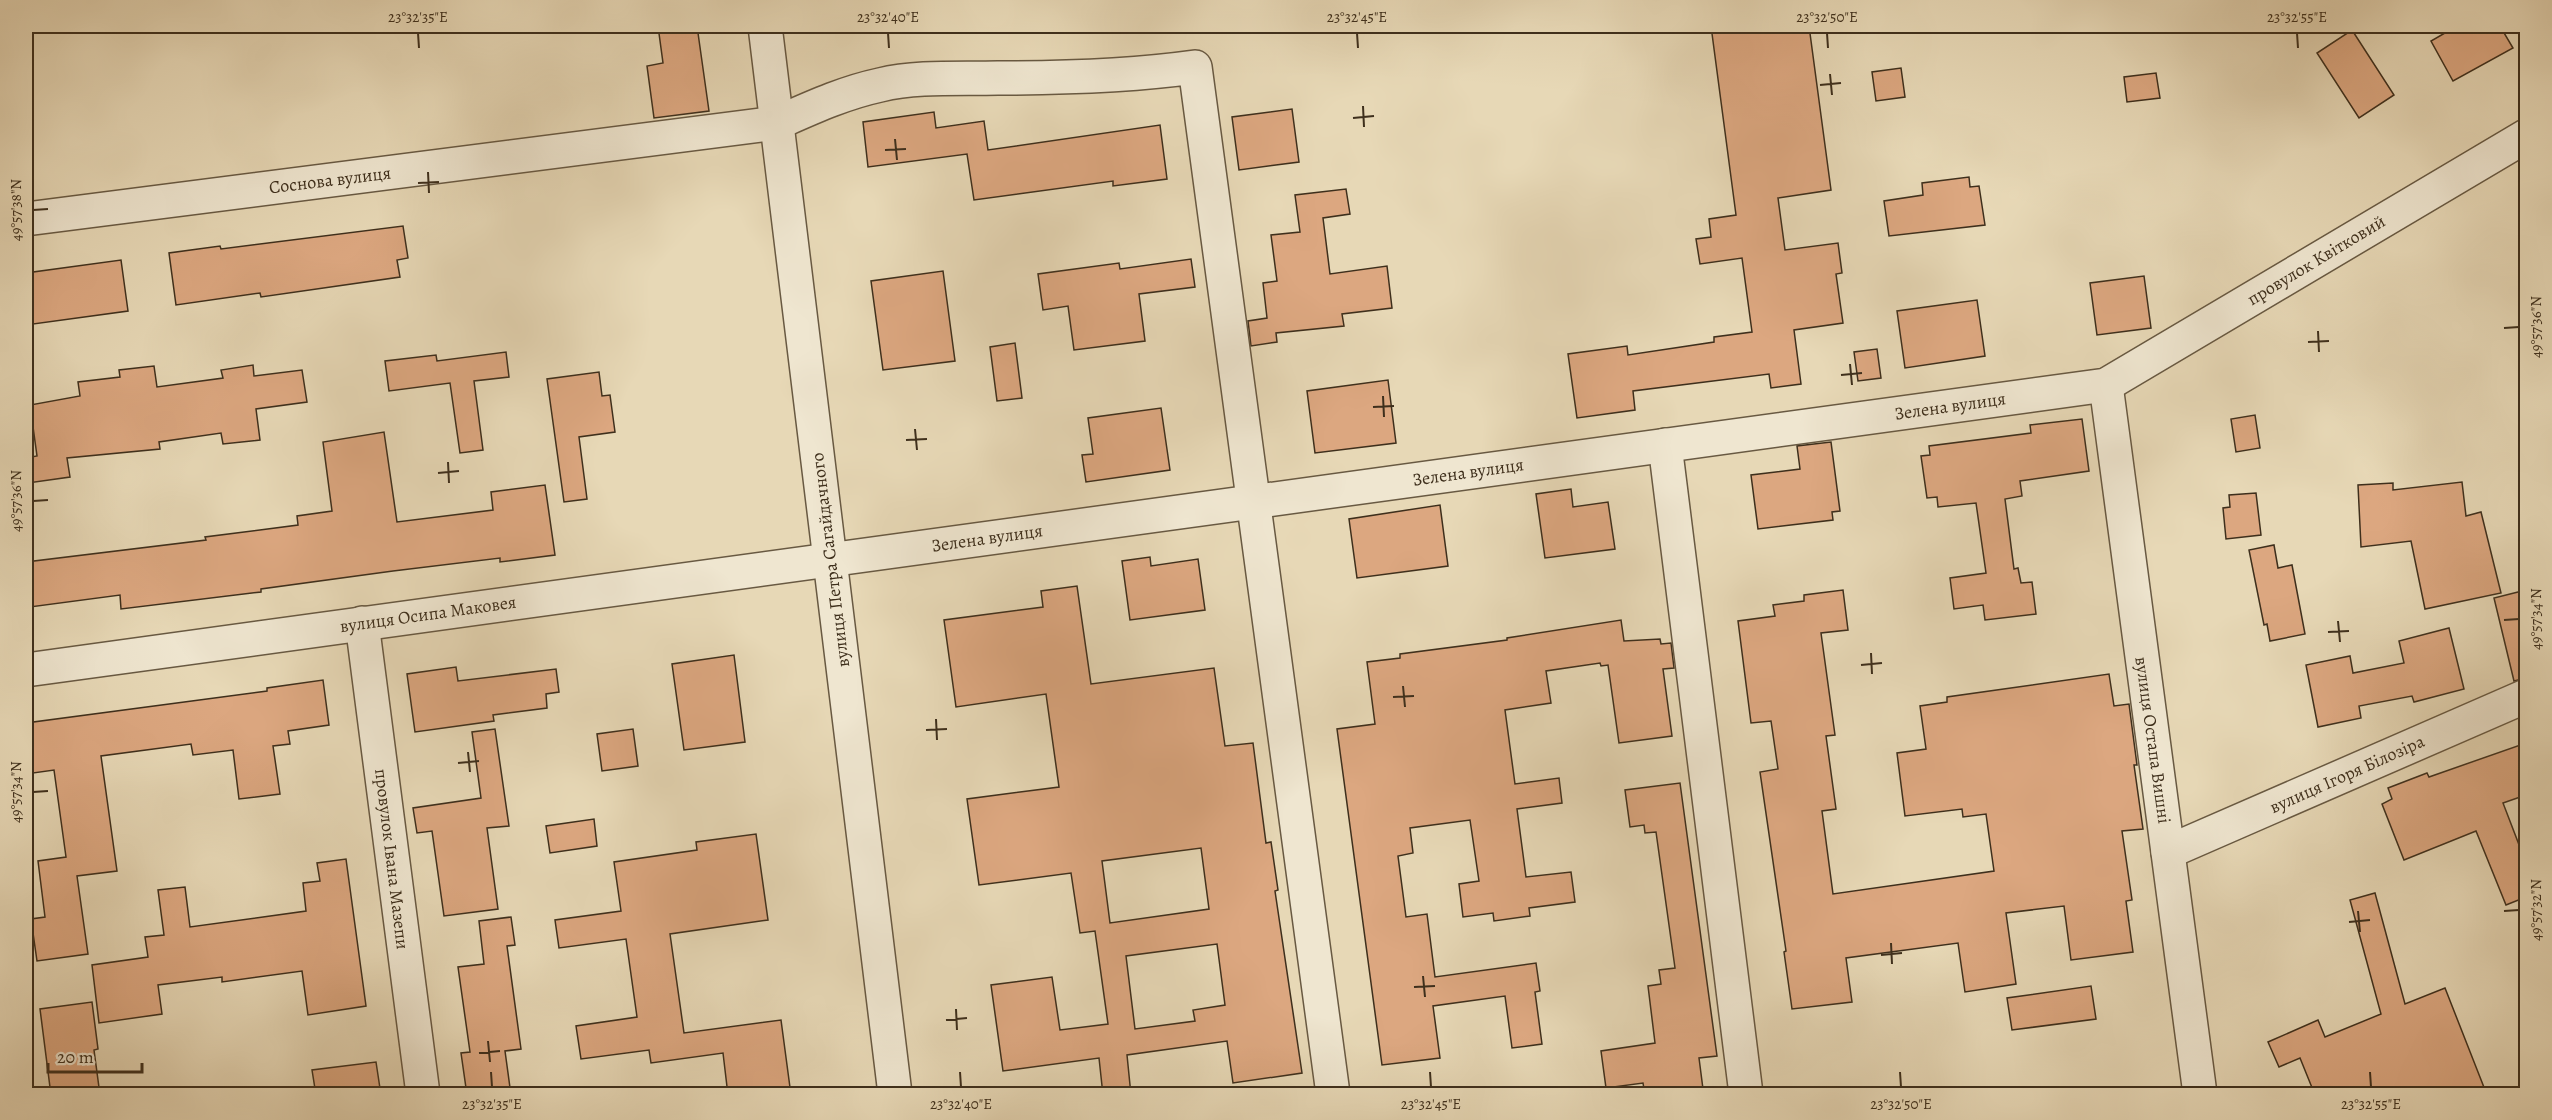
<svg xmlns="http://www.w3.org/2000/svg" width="2552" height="1120" font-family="Alegreya,serif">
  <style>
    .building { fill: #dca780; stroke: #3e2f1c; stroke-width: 1.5; fill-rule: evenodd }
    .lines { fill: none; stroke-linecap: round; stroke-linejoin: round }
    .minor-casing { stroke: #685942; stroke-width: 36 }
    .tertiary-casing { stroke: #685942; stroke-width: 36 }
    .minor { stroke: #efe6d0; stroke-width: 33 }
    .tertiary { stroke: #efe6d0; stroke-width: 33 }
    .ticks { fill: none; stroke: #3e2f1c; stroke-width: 2 }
    .labels { text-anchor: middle; stroke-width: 5; stroke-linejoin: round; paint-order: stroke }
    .street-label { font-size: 18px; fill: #3e2f1c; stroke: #efe6d0 }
    .neatline { fill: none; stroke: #3e2f1c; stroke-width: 2 }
    .ticks-label { font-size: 15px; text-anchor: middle; fill: #3e2f1c }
  </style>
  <rect width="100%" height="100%" fill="#e7d8b6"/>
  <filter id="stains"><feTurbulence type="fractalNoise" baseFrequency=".00333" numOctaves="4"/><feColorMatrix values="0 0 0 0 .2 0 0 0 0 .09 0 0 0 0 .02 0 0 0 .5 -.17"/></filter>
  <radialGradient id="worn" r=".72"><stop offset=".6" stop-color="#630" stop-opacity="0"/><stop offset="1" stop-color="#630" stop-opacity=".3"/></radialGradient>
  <!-- building -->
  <g class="building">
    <polygon points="658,26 697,26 709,111 654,118 647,66 663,63"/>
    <polygon points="1711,26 1809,26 1831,190 1778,198 1785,250 1838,243 1842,273 1836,274 1843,323 1794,330 1801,384 1771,388 1769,374 1633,391 1635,410 1577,418 1568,354 1627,346 1628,355 1714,342 1714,337 1752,332 1742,258 1700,264 1696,239 1711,237 1709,219 1736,215"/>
    <polygon points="2440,26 2500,26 2513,48 2453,81 2431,41 2445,33"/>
    <polygon points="2352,30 2394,95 2359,118 2317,53"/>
    <polygon points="1901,68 1905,97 1876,101 1872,72"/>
    <polygon points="2156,73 2160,98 2127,102 2124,77"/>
    <polygon points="1292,109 1299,162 1239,170 1232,117"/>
    <polygon points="934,112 936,128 984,121 988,150 1160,125 1167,179 1113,186 1113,181 974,200 967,154 868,167 863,122"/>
    <polygon points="1969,177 1970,187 1979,186 1985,225 1889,236 1884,201 1923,195 1922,183"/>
    <polygon points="1346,189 1350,214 1323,218 1330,274 1387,266 1392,308 1342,314 1344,326 1276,333 1277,342 1251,346 1248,321 1267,318 1263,283 1277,281 1271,235 1300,232 1295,195"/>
    <polygon points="403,226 408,258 397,260 400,277 261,297 260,293 176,305 169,253 220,246 221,249"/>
    <polygon points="1191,259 1195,287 1139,294 1145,341 1074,350 1068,306 1043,310 1038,274 1119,263 1120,269"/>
    <polygon points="121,260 128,311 26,325 26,273"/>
    <polygon points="943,271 955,361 883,370 871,281"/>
    <polygon points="2144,276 2151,328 2097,335 2090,283"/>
    <polygon points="1977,300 1985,356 1905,368 1897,311"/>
    <polygon points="1015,343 1022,398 997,401 990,347"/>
    <polygon points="1877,349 1881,378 1858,381 1854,352"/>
    <polygon points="506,352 509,377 474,381 483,450 460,453 450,383 389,391 385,361 436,355 437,361"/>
    <polygon points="253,365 254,376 302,370 307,402 256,409 260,440 223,444 221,433 159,442 160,449 67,458 70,477 28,483 26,458 37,456 30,405 80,396 78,382 120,377 119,370 154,366 157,387 223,378 221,370"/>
    <polygon points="599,372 602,396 610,395 615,432 579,437 587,499 564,502 547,379"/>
    <polygon points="1388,380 1396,443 1315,453 1307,391"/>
    <polygon points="1161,408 1170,470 1086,482 1082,455 1093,454 1088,418"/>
    <polygon points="2255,415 2260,448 2236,452 2231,419"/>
    <polygon points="2082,419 2089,471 2020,481 2022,496 2005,499 2014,569 2018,568 2021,583 2032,582 2036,614 1985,620 1983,605 1954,609 1950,578 1986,573 1976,503 1938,507 1937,497 1927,498 1921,456 1930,455 1929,446 2031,433 2030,425"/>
    <polygon points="384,432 397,522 493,510 491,492 545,485 555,555 500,562 500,558 393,571 261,589 261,592 121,609 120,595 30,607 26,562 206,540 205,537 298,525 297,516 332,511 323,442"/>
    <polygon points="1831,442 1840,511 1832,512 1833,520 1758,529 1751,475 1800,469 1797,446"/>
    <polygon points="2462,482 2466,516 2481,512 2501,593 2425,609 2411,541 2361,547 2358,485 2393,483 2393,490"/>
    <polygon points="1571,489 1573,507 1608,502 1615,549 1545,558 1536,494"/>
    <polygon points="2256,493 2261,535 2226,539 2223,508 2230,507 2229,495"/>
    <polygon points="1440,505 1448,566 1357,578 1349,519"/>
    <polygon points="2274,545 2278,568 2292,565 2305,634 2270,641 2267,624 2264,625 2249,550"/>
    <polygon points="1150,557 1151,566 1198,559 1205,610 1130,620 1122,561"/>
    <path d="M 1077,586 L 1091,684 L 1214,668 L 1225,746 L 1253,743 L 1266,843 L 1271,842 L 1278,890 L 1275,891 L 1302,1073 L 1233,1083 L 1227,1041 L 1127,1055 L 1131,1095 L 1103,1095 L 1099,1058 L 1003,1071 L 991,985 L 1052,977 L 1060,1030 L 1108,1024 L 1095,931 L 1080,933 L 1071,873 L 979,885 L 967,799 L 1059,787 L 1046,694 L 956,707 L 944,620 L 1043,607 L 1041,591 ZM 1201,848 L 1209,909 L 1110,923 L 1102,861 ZM 1217,944 L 1225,1005 L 1193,1010 L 1195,1021 L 1135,1029 L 1126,956 Z"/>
    <polygon points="1843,590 1848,630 1821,633 1835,735 1826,736 1836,809 1822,811 1833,894 1994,871 1986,814 1963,817 1962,809 1905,816 1897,753 1926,749 1920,706 1947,702 1947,697 2109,674 2114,706 2129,704 2137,765 2134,765 2143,829 2122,831 2132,900 2126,901 2133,952 2071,960 2064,906 2006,913 2016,984 1965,992 1958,943 1846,958 1852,1002 1792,1009 1784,952 1786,951 1760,772 1778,769 1771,721 1751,723 1738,621 1775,616 1773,605 1804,601 1804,595"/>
    <polygon points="2526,590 2526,678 2514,681 2494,598"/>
    <polygon points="1621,620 1624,641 1660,639 1661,644 1671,643 1674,668 1663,669 1672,736 1619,743 1608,665 1601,666 1600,663 1546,671 1551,703 1505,710 1515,784 1559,778 1562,803 1517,809 1526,877 1571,872 1575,902 1529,908 1530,916 1494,921 1493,913 1463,917 1459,884 1479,881 1470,820 1410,828 1413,853 1398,856 1406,917 1427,914 1435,977 1536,963 1540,991 1535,992 1542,1044 1512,1048 1505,996 1433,1006 1440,1058 1382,1065 1337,729 1375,724 1367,662 1400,658 1400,654 1507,640 1507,638"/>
    <polygon points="2449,628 2464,689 2414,702 2412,696 2359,706 2361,718 2318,727 2306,665 2350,656 2353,673 2404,663 2399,641"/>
    <polygon points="734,655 745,742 684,750 672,664"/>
    <polygon points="456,667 458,681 556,669 559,692 546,694 547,708 493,715 494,721 415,732 407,674"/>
    <polygon points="323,680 329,725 288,731 290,744 273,746 280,794 239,799 233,750 193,755 191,744 101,756 117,871 77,876 88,954 37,961 31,919 45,917 38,861 66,857 54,770 26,774 26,723 267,691 267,688"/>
    <polygon points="495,729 509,826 487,828 498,909 444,916 432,831 417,833 413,808 481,798 472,732"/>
    <polygon points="633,729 638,766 602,771 597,734"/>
    <polygon points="2526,743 2526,795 2503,803 2526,863 2526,897 2506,905 2476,831 2404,860 2382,804 2392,799 2388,788 2427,773 2429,777"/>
    <polygon points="1680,783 1717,1056 1699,1058 1703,1089 1645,1095 1643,1083 1606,1088 1601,1051 1655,1043 1648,986 1661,984 1659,970 1675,968 1656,832 1645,833 1644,825 1630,827 1625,790"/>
    <polygon points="594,819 597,846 550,853 546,826"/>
    <polygon points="756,834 768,920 670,934 684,1033 781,1020 791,1095 728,1095 723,1053 651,1063 649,1050 581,1059 576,1026 637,1017 626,939 559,948 555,920 621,911 614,862 697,850 696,842"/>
    <polygon points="346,859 366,1006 308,1015 302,971 222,982 222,977 158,985 162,1014 99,1023 92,965 148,957 145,937 164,935 158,890 185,887 190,927 306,911 303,883 320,881 317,863"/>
    <polygon points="2375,893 2405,1004 2445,988 2487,1095 2315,1095 2300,1058 2279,1067 2268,1042 2318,1020 2325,1037 2381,1014 2350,900"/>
    <polygon points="511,917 515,945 507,946 521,1049 505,1051 511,1095 467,1095 461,1053 470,1052 458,967 484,964 479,921"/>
    <polygon points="2091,986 2096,1019 2012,1030 2007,998"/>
    <polygon points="92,1002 98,1049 94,1050 100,1095 51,1095 40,1009"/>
    <polygon points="376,1062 381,1095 316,1095 312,1070"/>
  </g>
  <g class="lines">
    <!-- minor casing -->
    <g class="minor-casing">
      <g id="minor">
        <path d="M 26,219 L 777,123 C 811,108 843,93 880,85 C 918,76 959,79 998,78 C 1064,78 1130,76 1195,67 L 1333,1094"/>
        <polyline points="2106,385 2200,1094"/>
        <polyline points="1665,445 1746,1094"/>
        <polyline points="362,623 423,1094"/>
        <polyline points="26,670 2106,385 2526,136"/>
        <polyline points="2168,852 2526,696"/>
      </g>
    </g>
    <!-- tertiary casing -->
    <g class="tertiary-casing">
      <polyline id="tertiary" points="765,26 895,1094"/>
    </g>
    <!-- minor -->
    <use href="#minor" class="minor"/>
    <!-- tertiary -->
    <use href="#tertiary" class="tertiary"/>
  </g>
  <!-- ticks -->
  <path class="ticks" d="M 418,33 L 419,48M 888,33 L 889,48M 1357,33 L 1358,48M 1827,33 L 1828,48M 2297,33 L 2298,48M 1830,74 L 1832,95M 1820,85 L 1841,83M 1363,106 L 1364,127M 1353,118 L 1374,116M 895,139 L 897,160M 885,150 L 906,149M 428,172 L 429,193M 418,183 L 439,182M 33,210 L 48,209M 2504,328 L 2519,327M 2318,331 L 2319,352M 2308,342 L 2329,341M 1850,364 L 1852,385M 1841,375 L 1862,373M 1383,396 L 1384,417M 1373,407 L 1394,406M 915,429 L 917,450M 906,440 L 927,439M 448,462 L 449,483M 438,473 L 459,471M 33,501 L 48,500M 2504,620 L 2519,619M 2338,621 L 2340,642M 2328,632 L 2349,631M 1871,653 L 1872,674M 1861,665 L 1882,663M 1403,686 L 1405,707M 1393,697 L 1414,696M 936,719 L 937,740M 926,730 L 947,729M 468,752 L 470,772M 458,763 L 479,761M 33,792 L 48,791M 2358,911 L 2360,932M 2504,911 L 2519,910M 2349,922 L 2370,920M 1891,943 L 1892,964M 1881,955 L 1902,953M 1423,976 L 1425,997M 1414,987 L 1435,986M 956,1009 L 957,1030M 946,1020 L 967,1018M 488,1041 L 490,1062M 479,1053 L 500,1051M 491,1072 L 492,1087M 960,1072 L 961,1087M 1430,1072 L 1431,1087M 1900,1072 L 1901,1087M 2370,1072 L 2371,1087"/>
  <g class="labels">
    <!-- street labels -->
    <g class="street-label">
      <text transform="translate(330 180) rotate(-7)" y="6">Соснова вулиця</text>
      <text transform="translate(2316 260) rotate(-31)" y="6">провулок Квітковий</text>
      <text transform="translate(1950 406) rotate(-8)" y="6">Зелена вулиця</text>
      <text transform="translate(1468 472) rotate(-8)" y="6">Зелена вулиця</text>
      <text transform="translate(987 538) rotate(-8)" y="6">Зелена вулиця</text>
      <text transform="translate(830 560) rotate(-97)" y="6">вулиця Петра Сагайдачного</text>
      <text transform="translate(428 614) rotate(-8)" y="6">вулиця Осипа Маковея</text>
      <text transform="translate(2153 740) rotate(82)" y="6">вулиця Остапа Вишні</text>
      <text transform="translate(2347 774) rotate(-24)" y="6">вулиця Ігоря Білозіра</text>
      <text transform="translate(392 859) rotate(83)" y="6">провулок Івана Мазепи</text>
    </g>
  </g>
  <!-- margin -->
  <rect width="2552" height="1120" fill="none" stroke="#e7d8b6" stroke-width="66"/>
  <!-- scale -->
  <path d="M48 1063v9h94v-9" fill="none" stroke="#3e2f1c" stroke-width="3"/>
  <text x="57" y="1063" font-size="18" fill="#3e2f1c" stroke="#efe6d0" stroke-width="4.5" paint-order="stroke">20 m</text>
  <rect x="33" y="33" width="2486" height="1054" class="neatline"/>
  <g class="ticks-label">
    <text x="418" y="22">23°32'35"E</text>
    <text x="888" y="22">23°32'40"E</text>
    <text x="1357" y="22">23°32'45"E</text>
    <text x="1827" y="22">23°32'50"E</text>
    <text x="2297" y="22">23°32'55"E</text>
    <text transform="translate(16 210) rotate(-90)" y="5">49°57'38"N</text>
    <text transform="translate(2536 327) rotate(-90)" y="5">49°57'36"N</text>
    <text transform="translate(16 501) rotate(-90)" y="5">49°57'36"N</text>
    <text transform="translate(2536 619) rotate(-90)" y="5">49°57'34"N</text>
    <text transform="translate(16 792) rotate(-90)" y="5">49°57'34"N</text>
    <text transform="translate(2536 910) rotate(-90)" y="5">49°57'32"N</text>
    <text x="492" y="1109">23°32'35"E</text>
    <text x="961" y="1109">23°32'40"E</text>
    <text x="1431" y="1109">23°32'45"E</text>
    <text x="1901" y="1109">23°32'50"E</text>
    <text x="2371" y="1109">23°32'55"E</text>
  </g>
  <rect width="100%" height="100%" filter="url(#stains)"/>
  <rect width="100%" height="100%" fill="url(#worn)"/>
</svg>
